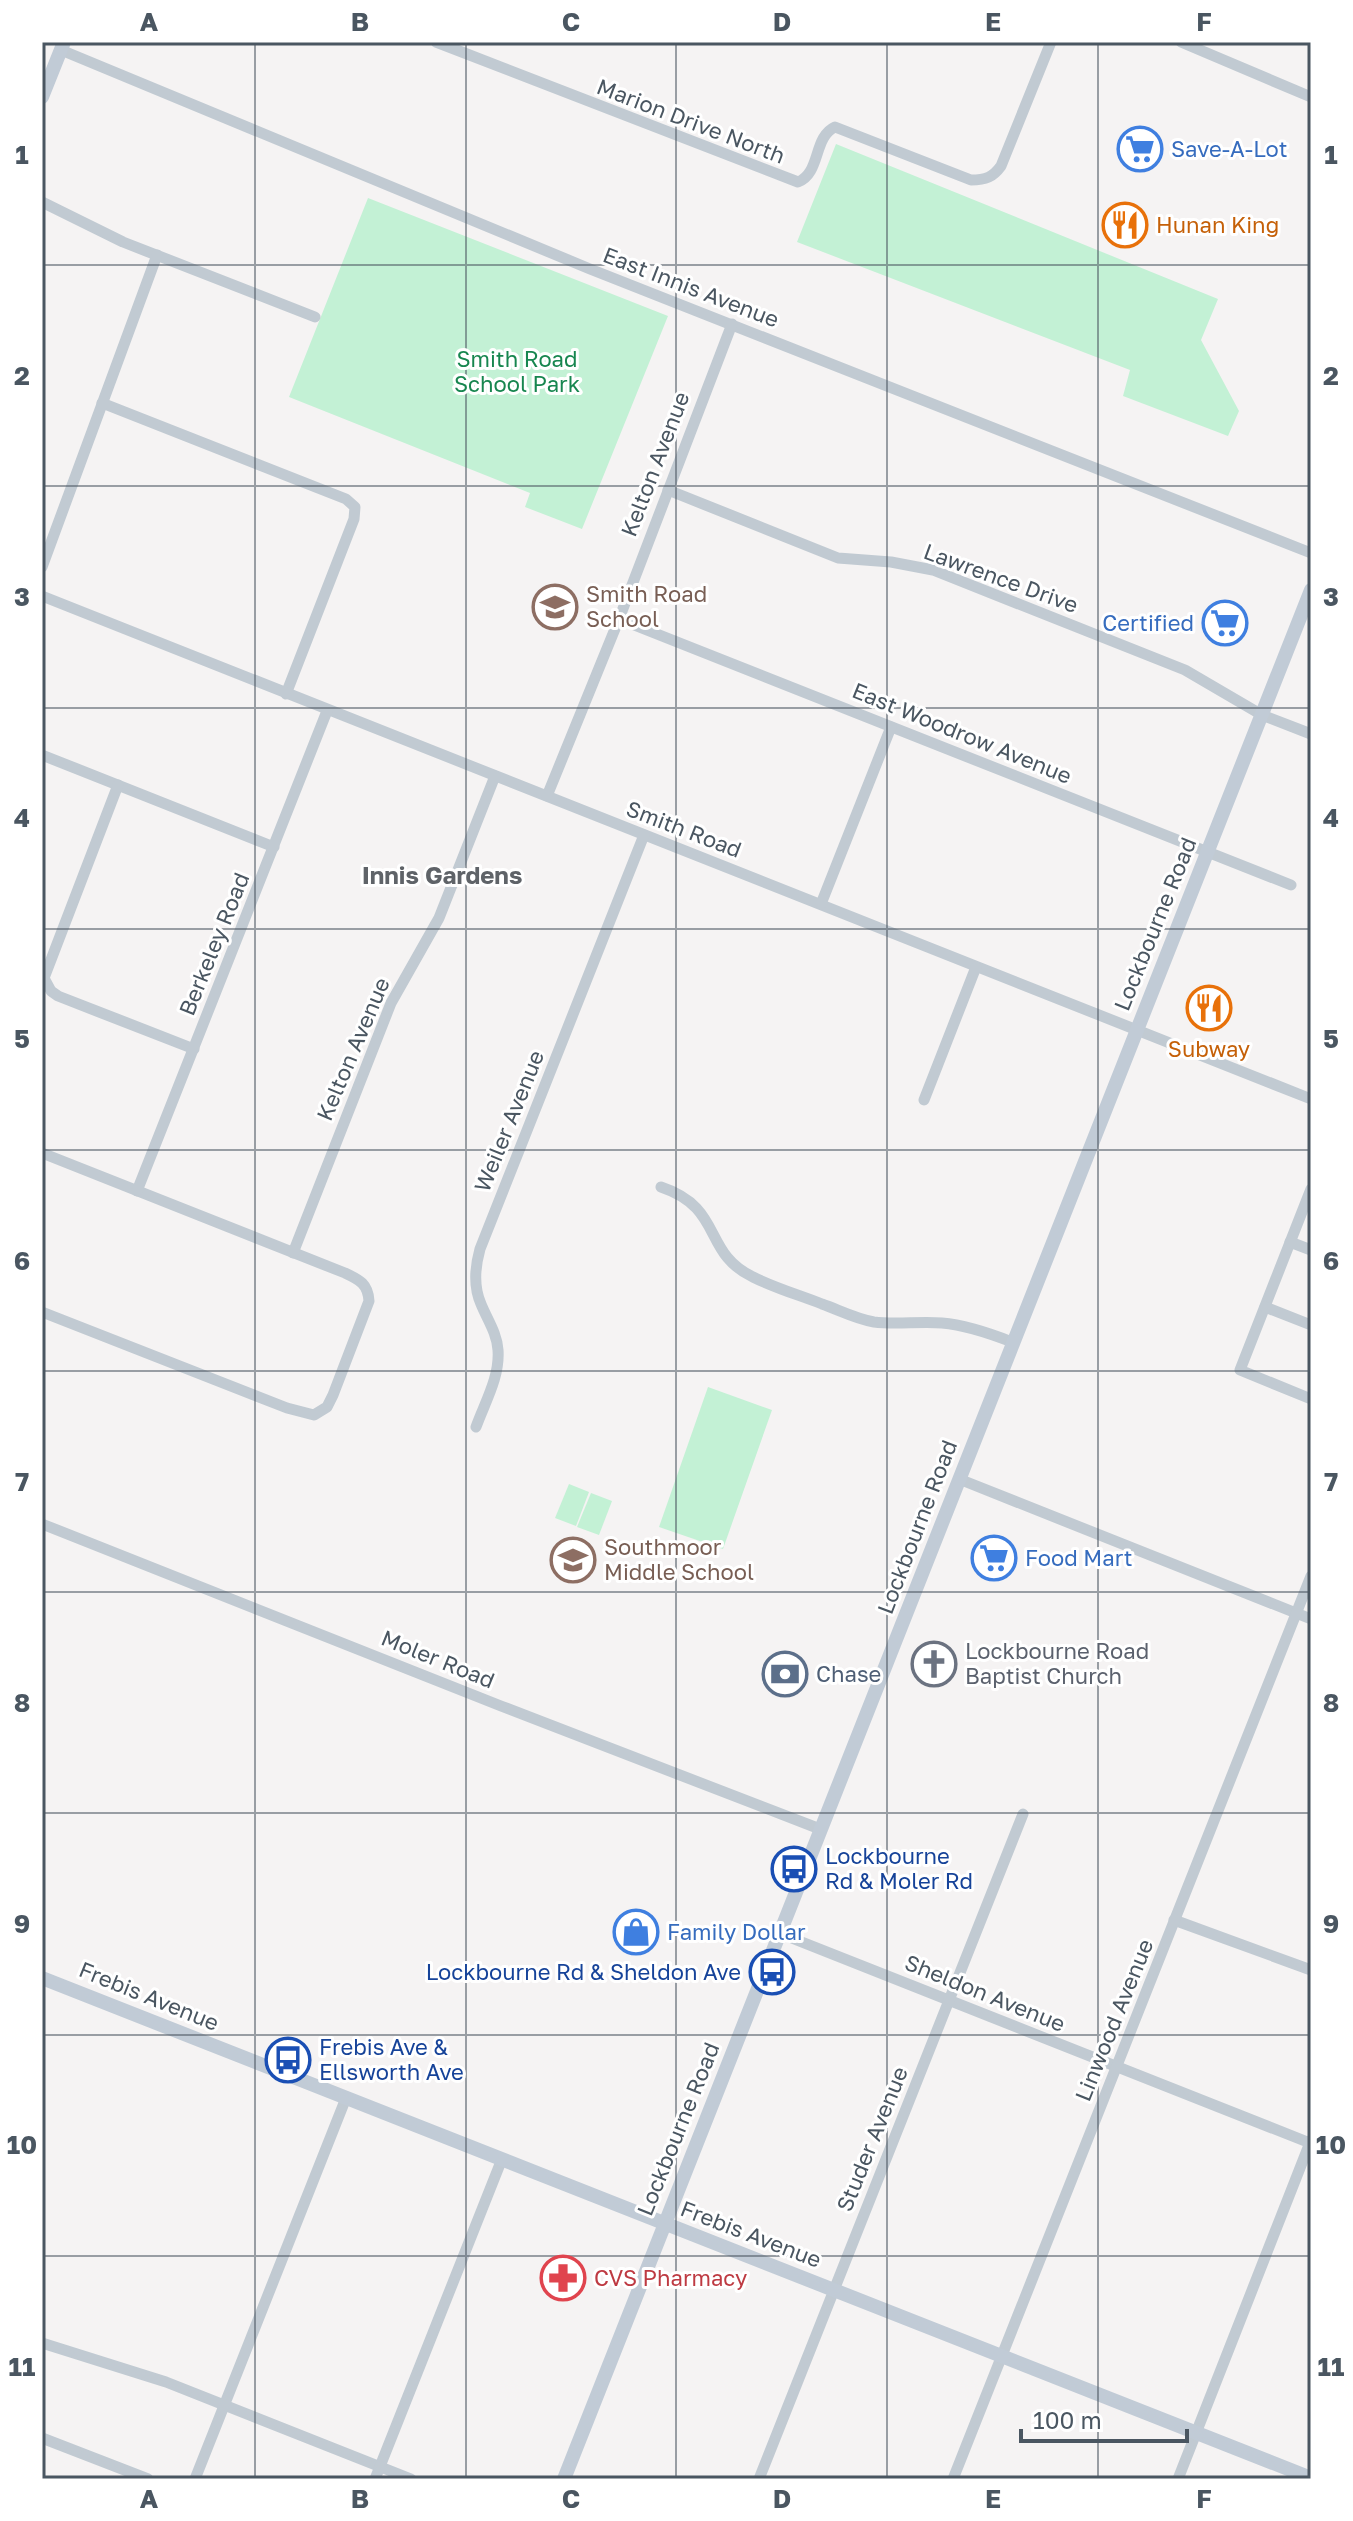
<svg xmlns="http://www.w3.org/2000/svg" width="1353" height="2521" font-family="'Golos Text',sans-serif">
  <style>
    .green { fill: #c3f1d5 }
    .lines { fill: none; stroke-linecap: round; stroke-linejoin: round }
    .street { stroke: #c1cad2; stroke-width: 11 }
    .secondary { stroke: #c1cbd6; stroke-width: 14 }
    .grid { fill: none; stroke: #4a5661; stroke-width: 2; stroke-opacity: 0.55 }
    .labels { text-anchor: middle; stroke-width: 6; stroke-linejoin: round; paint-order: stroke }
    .street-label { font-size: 22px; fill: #4a5661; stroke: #fff }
    .shop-label { font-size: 22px; fill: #366cbe; stroke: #fff; text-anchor: start }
    .food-label { font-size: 22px; fill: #c56008; stroke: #fff; text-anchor: start }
    .park-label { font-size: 22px; fill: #17864f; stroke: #fff }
    .education-label { font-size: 22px; fill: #785e54; stroke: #fff; text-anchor: start }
    .worship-label { font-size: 22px; fill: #5b616d; stroke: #fff; text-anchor: start }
    .service-label { font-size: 22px; fill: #4e5e75; stroke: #fff; text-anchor: start }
    .transit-label { font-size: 22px; fill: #164399; stroke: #fff; text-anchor: start }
    .health-label { font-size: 22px; fill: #be3a42; stroke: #fff; text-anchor: start }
    .neighbourhood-label { font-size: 24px; font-weight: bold; fill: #5f6368; stroke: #fff }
    .neatline { fill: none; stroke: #4a5661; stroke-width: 3 }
    .grid-label { font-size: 26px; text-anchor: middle; font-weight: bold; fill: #4a5661 }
  </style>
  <rect width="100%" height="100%" fill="#f5f3f3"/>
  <!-- green -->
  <g class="green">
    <polygon points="836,144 1218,299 1201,340 1239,411 1228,436 1123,396 1130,370 797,242"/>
    <polygon points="368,198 668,316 582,529 525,507 530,493 289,397"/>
    <polygon points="708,1387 772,1410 723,1549 659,1527"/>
    <polygon points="569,1484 589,1492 576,1526 555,1518"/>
    <polygon points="591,1493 612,1501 599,1535 577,1527"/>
  </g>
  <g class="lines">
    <!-- street -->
    <g class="street">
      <path d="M 436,42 L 798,182 C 821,173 813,137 835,127 L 971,180 C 986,180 993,177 1001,166 L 1051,42"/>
      <polyline points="1181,42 1311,97"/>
      <polyline points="61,50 590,269 1311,553"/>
      <polyline points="42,202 123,242 315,317"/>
      <polyline points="102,403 346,499 355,507 354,519 286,694"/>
      <polyline points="668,490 838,558 891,562 933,570 1185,670 1262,715 1311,734"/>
      <polyline points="42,567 157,255"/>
      <polyline points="42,596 1311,1099"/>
      <polyline points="619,619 1291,885"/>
      <polyline points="42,755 274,847"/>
      <polyline points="118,785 44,978 51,991 58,996 194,1049"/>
      <polyline points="547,796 619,619 732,324"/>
      <polyline points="821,904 891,727"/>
      <polyline points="924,1100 976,967"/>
      <path d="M 42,1153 L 345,1273 C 360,1280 368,1284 369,1301 L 333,1395 L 327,1407 L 314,1415 L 287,1408 L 42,1312"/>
      <path d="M 661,1187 C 724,1208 702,1253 753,1277 C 775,1288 799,1295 822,1304 C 839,1310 856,1319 874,1322 C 896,1325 919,1321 942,1323 C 966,1325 989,1333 1012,1342"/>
      <polyline points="1311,1189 1240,1370 1311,1399"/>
      <polyline points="137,1191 327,711"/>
      <polyline points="1290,1242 1311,1250"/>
      <polyline points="293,1253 391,1003 439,918 495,776"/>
      <polyline points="1265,1307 1311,1325"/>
      <path d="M 476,1427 C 485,1402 500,1377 498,1350 C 497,1333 487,1319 481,1304 C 473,1286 475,1267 480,1249 L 644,835"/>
      <polyline points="959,1479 1311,1619"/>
      <polyline points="42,1524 501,1706 820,1829"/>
      <polyline points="1174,1920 1311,1970"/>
      <polyline points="779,1933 1310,2143"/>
      <polyline points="42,2343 166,2382 411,2479"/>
      <polyline points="42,2438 148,2479"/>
      <polyline points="195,2479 346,2098"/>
      <polyline points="375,2479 502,2159"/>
      <polyline points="759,2479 1023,1814"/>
      <polyline points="953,2479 1311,1576"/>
      <polyline points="1178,2479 1311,2140"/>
    </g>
    <!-- secondary -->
    <g class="secondary">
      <polyline points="42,97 64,42"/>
      <polyline points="42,1978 1311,2478"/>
      <polyline points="564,2479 1311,590"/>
    </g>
  </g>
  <!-- grid -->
  <path class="grid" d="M 255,42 L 255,2479M 466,42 L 466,2479M 676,42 L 676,2479M 887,42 L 887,2479M 1098,42 L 1098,2479M 42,265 L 1311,265M 42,486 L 1311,486M 42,708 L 1311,708M 42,929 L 1311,929M 42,1150 L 1311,1150M 42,1371 L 1311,1371M 42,1592 L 1311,1592M 42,1813 L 1311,1813M 42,2035 L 1311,2035M 42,2256 L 1311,2256"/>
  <!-- icons -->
  <defs>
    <g id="supermarket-ring" transform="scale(2.3)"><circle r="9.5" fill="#fff" stroke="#3f7fe0" stroke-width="1.5"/><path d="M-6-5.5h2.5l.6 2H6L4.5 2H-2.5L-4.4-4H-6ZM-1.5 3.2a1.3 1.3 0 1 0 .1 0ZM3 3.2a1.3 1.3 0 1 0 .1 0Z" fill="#3f7fe0"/></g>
    <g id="restaurant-ring" transform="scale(2.3)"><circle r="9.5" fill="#fff" stroke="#e8710a" stroke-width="1.5"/><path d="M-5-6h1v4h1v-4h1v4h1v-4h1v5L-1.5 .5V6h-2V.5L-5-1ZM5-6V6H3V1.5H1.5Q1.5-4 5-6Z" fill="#e8710a"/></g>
    <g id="school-ring" transform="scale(2.3)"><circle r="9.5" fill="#fff" stroke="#8d6e63" stroke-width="1.5"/><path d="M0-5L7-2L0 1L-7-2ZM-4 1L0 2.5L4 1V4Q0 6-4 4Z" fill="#8d6e63"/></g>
    <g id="church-ring" transform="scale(2.3)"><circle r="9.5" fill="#fff" stroke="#6b7280" stroke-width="1.5"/><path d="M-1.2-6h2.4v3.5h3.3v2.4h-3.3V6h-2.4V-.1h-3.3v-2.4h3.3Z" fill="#6b7280"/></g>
    <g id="bank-ring" transform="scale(2.3)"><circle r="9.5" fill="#fff" stroke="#5c6f8a" stroke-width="1.5"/><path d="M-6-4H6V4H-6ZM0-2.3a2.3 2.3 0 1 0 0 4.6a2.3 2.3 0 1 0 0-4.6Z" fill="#5c6f8a"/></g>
    <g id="bus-ring" transform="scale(2.3)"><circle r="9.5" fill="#fff" stroke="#1a4fb4" stroke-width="1.5"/><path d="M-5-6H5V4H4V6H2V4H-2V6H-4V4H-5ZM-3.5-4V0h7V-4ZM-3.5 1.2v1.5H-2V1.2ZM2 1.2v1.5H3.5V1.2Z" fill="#1a4fb4"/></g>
    <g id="shop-ring" transform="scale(2.3)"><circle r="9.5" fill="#fff" stroke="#3f7fe0" stroke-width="1.5"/><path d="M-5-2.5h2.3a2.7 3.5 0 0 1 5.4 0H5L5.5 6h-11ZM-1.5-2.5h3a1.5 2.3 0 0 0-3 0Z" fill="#3f7fe0"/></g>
    <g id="pharmacy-ring" transform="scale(2.3)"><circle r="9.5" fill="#fff" stroke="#e0444e" stroke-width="1.5"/><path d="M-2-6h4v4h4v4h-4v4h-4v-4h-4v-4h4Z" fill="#e0444e"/></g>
  </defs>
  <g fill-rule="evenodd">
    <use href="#supermarket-ring" x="1140" y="149"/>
    <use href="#restaurant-ring" x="1125" y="225"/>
    <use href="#school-ring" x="555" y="607"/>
    <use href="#supermarket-ring" x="1225" y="623"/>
    <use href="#restaurant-ring" x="1209" y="1008"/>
    <use href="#supermarket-ring" x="994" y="1558"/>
    <use href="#school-ring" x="573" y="1560"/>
    <use href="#church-ring" x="934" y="1664"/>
    <use href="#bank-ring" x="785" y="1674"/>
    <use href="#bus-ring" x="794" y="1869"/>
    <use href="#shop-ring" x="636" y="1932"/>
    <use href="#bus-ring" x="772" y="1972"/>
    <use href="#bus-ring" x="288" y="2060"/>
    <use href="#pharmacy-ring" x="563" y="2278"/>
  </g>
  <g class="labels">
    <!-- street labels -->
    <g class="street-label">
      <text transform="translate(691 121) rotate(21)" y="8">Marion Drive North</text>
      <text transform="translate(691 287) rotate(21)" y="8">East Innis Avenue</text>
      <text transform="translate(655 464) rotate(-69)" y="8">Kelton Avenue</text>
      <text transform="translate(1001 578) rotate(20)" y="8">Lawrence Drive</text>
      <text transform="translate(962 733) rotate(22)" y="8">East Woodrow Avenue</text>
      <text transform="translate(684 829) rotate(21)" y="8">Smith Road</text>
      <text transform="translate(1155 924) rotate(-68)" y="8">Lockbourne Road</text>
      <text transform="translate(214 944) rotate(-68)" y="8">Berkeley Road</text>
      <text transform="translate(353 1049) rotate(-67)" y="8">Kelton Avenue</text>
      <text transform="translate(509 1121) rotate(-68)" y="8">Weiler Avenue</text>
      <text transform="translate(917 1527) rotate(-69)" y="8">Lockbourne Road</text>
      <text transform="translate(438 1659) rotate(22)" y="8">Moler Road</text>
      <text transform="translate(985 1993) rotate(22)" y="8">Sheldon Avenue</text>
      <text transform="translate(149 1996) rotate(22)" y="8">Frebis Avenue</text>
      <text transform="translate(1114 2020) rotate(-68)" y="8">Linwood Avenue</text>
      <text transform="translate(678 2129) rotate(-68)" y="8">Lockbourne Road</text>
      <text transform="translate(872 2139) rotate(-68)" y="8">Studer Avenue</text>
      <text transform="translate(751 2234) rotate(21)" y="8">Frebis Avenue</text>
    </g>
    <!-- shop labels -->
    <g class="shop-label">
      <text x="1171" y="157">Save-A-Lot</text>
      <text x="1194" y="631" text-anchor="end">Certified</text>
      <text x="1025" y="1566">Food Mart</text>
      <text x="667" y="1940">Family Dollar</text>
    </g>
    <!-- food labels -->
    <g class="food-label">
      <text x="1156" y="233">Hunan King</text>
      <text x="1209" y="1057" text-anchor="middle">Subway</text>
    </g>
    <!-- park labels -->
    <g class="park-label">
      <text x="517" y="367">Smith Road<tspan x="517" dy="25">School Park</tspan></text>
    </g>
    <!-- education labels -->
    <g class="education-label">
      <text x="586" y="602">Smith Road<tspan x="586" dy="25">School</tspan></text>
      <text x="604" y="1555">Southmoor<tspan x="604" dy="25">Middle School</tspan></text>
    </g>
    <!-- worship labels -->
    <g class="worship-label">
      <text x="965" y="1659">Lockbourne Road<tspan x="965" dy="25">Baptist Church</tspan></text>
    </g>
    <!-- service labels -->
    <g class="service-label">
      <text x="816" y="1682">Chase</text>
    </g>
    <!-- transit labels -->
    <g class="transit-label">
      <text x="825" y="1864">Lockbourne<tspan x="825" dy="25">Rd &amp; Moler Rd</tspan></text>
      <text x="741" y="1980" text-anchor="end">Lockbourne Rd &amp; Sheldon Ave</text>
      <text x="319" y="2055">Frebis Ave &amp;<tspan x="319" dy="25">Ellsworth Ave</tspan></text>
    </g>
    <!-- health labels -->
    <g class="health-label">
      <text x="594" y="2286">CVS Pharmacy</text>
    </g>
    <!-- neighbourhood labels -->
    <g class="neighbourhood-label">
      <text x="442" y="884">Innis Gardens</text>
    </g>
  </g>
  <!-- border -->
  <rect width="1353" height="2521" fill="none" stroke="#ffffff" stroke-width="88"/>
  <!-- scale -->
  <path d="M1021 2429v12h166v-12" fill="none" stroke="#4a5661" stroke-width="4"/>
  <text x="1033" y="2429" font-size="24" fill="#4a5661" stroke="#ffffff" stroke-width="6" paint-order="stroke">100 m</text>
  <rect x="44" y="44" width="1265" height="2433" class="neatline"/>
  <g class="grid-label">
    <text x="149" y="31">A</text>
    <text x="360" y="31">B</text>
    <text x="571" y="31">C</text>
    <text x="782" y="31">D</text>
    <text x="993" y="31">E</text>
    <text x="1204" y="31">F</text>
    <text x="22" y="164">1</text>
    <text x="1331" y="164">1</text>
    <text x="22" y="385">2</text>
    <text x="1331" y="385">2</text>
    <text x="22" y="606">3</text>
    <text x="1331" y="606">3</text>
    <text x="22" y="827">4</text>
    <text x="1331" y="827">4</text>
    <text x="22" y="1048">5</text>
    <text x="1331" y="1048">5</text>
    <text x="22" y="1270">6</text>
    <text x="1331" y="1270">6</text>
    <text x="22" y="1491">7</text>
    <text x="1331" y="1491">7</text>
    <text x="22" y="1712">8</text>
    <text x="1331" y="1712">8</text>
    <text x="22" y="1933">9</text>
    <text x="1331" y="1933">9</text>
    <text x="22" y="2154">10</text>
    <text x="1331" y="2154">10</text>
    <text x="22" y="2376">11</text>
    <text x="1331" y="2376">11</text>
    <text x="149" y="2508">A</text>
    <text x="360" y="2508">B</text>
    <text x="571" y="2508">C</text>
    <text x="782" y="2508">D</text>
    <text x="993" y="2508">E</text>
    <text x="1204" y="2508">F</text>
  </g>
</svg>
